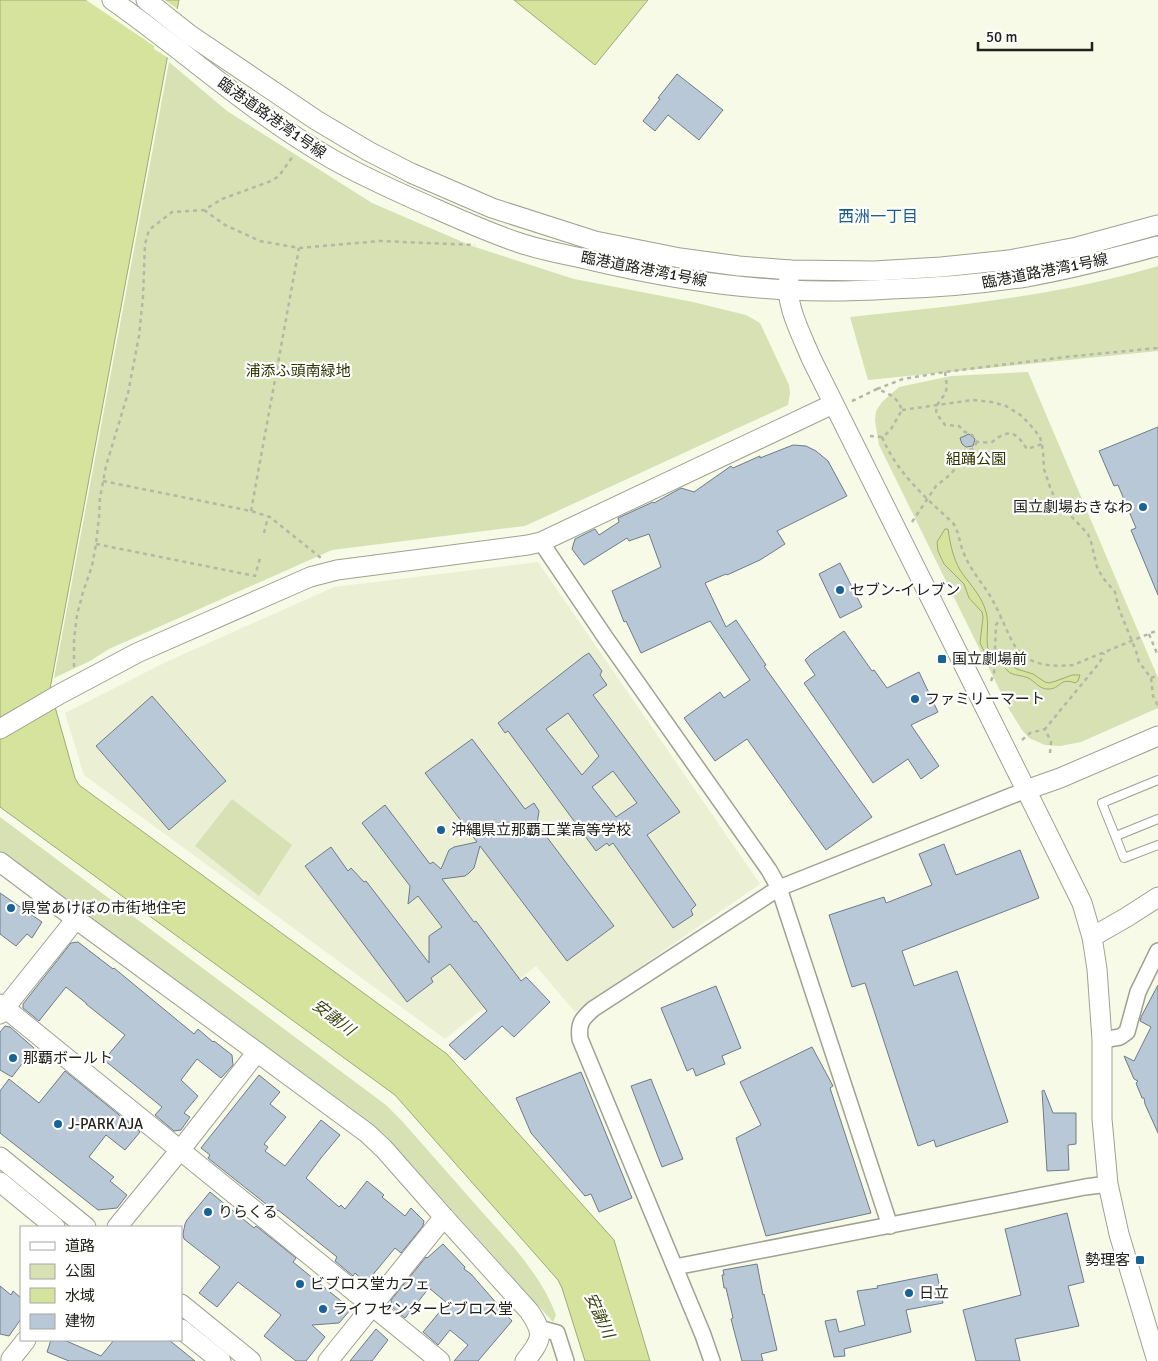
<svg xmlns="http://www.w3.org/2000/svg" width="1158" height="1361" font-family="Signika,'Noto Sans JP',sans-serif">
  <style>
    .built { fill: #ebf0d5 }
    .green { fill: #d8e1b3 }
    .water { fill: #d6e39d; stroke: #9fa976 }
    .pier { fill: #f6fae6 }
    .building { fill: #b8c8d6; stroke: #6e7c89; fill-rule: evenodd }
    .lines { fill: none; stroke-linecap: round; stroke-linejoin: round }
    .service-casing { stroke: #9ea290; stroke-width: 10 }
    .minor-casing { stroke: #9ea290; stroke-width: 18 }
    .tertiary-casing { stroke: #9ea290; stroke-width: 21 }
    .path { stroke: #b4b7a7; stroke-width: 2.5; stroke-dasharray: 4 4; stroke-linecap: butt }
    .service { stroke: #fff; stroke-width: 8 }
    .minor { stroke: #fff; stroke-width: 15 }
    .tertiary { stroke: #fff; stroke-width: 19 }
    .poi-dot { fill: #186295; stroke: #fff; stroke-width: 2 }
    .labels { text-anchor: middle; stroke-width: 4.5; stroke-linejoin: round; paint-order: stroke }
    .street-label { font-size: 15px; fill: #20221b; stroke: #fff }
    .park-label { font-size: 15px; fill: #2e3500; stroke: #fff }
    .poi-label { font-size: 15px; fill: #20221b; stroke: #fff; text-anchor: start }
    .neighbourhood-label { font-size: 16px; fill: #185a89; stroke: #fff }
    .water-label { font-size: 16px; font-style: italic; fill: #3c430f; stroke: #fff }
  </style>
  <rect width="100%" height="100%" fill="#f6fae6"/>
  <!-- built -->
  <polygon class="built" points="538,562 760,884 575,1012 536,966 445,1039 84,775 65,713 166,662 334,587"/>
  <!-- green -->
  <g class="green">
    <polygon points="169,62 227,111 372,203 472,246 574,279 693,302 746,315 760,323 789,385 790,393 788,405 525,526 332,550 109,649 90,661 54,678"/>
    <path d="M 1158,266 L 1158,351 L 868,380 L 850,317 C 954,306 1058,296 1158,266 Z"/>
    <polygon points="1028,372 1158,678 1158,708 1081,742 1060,746 1045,745 1029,738 1022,730 1009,709 879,445 875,421 876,411 882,402 899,387 951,376"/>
    <polygon points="232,799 292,845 259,896 195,846"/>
    <path d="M 0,817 L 386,1105 L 402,1121 C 429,1152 456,1182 483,1213 C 511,1244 541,1275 556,1315 L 553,1322 L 385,1135 L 367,1120 L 0,852 Z"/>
  </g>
  <!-- water -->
  <g class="water">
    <polygon points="0,0 179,0 168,54 50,689 75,778 79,785 447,1054 614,1240 650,1361 585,1361 562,1288 558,1280 395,1095 0,807"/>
    <polygon points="514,0 648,0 595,65"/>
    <path d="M 945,529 L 948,529 C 950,543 953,558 960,570 C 968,582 979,593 984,606 C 991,622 985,634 988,649 L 1001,655 L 1009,664 L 1017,669 L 1033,674 L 1045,682 L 1049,683 L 1056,681 L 1072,675 L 1080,675 L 1078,681 L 1075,683 C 1060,677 1060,689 1049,689 C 1040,690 1035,681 1028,678 C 1022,675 1014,676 1009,672 C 1004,668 1002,663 1000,658 L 985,653 L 980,643 L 983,617 L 982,612 L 969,598 L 964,584 L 944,564 L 938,551 L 937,542 Z"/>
  </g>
  <!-- pier -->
  <polygon class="pier" points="86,0 165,0 180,11 170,59 154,49 154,46"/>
  <!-- building -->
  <g class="building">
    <polygon points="677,74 723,110 699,140 668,115 655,131 643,121 660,99 658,98"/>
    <polygon points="1158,427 1158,595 1131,530 1136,528 1118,485 1114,486 1099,451"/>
    <polygon points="969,434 975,439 973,446 966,447 962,444 960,438"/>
    <polygon points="793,445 806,446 816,451 828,461 847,496 777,531 785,544 760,560 727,575 726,574 705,583 726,627 736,620 766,665 764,666 872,817 826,850 747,739 715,761 684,718 720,692 724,698 750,680 710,621 641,653 626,621 624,622 612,591 661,567 649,534 629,541 627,538 584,565 572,549 575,539 595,529 599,535 619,522 618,518 653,502 654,503 681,488 694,492 731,466 733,468 760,456 760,458"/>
    <polygon points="840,563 862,607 840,618 819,574"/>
    <polygon points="844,631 872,671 874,670 887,688 919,672 938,712 911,725 939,766 921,779 908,759 873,783 804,683 815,675 805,660 810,655"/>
    <path d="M 589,653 L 602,671 L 600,675 L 607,685 L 593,695 L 680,812 L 647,835 L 696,905 L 691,910 L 693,915 L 673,928 L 613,843 L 609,846 L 607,843 L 596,851 L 508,731 L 505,733 L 498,723 L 584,656 ZM 568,713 L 599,756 L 582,775 L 546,729 ZM 613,771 L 637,803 L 616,817 L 592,787 Z"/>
    <polygon points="152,696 226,781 169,830 96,746"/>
    <polygon points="472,739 525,809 534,803 539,811 537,824 614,926 567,961 480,846 474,868 469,873 465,876 442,879 474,922 476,921 521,981 526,977 550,1002 514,1037 502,1026 465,1060 449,1045 487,1011 450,964 431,978 433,982 407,1002 305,866 331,847 348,871 351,868 364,882 366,881 429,963 429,936 442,927 418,896 408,904 410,886 362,823 385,805 430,864 433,862 441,869 449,850 454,847 477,842 425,773"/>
    <polygon points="944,844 956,875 1020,850 1039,898 902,951 914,986 957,971 1008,1122 936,1147 934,1140 918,1146 865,983 852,987 829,915 884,897 886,903 932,885 919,854"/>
    <polygon points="0,893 42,922 32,938 27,934 16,946 0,934"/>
    <polygon points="78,942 113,969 114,968 194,1034 198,1029 213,1042 214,1041 232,1055 233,1065 221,1078 197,1059 181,1080 198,1096 184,1113 190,1117 181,1130 174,1131 155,1115 162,1107 104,1060 125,1035 86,1004 86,1003 66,987 39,1021 23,1008 23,1004 71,943"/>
    <polygon points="1158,985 1158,1133 1145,1104 1144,1098 1142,1098 1136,1083 1138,1081 1134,1079 1124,1056 1134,1061 1151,1027 1140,1021 1141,1017"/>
    <polygon points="716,986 741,1048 722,1056 725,1064 696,1076 693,1068 687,1071 661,1008"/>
    <polygon points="5,1026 10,1027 34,1048 12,1077 0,1070 0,1032"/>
    <polygon points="812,1047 833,1086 830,1088 871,1213 766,1236 736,1138 761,1125 740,1082"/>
    <polygon points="65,1071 140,1132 125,1150 106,1135 89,1157 114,1177 110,1181 127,1195 117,1208 98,1210 0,1133 0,1091 9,1079 39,1103"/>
    <polygon points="581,1072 632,1198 599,1212 591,1194 585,1196 531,1133 516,1098"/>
    <polygon points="259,1075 280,1092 270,1104 286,1117 264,1144 268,1147 265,1151 285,1166 321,1120 340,1135 321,1158 306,1178 339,1207 341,1205 345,1209 367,1181 384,1195 382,1197 405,1216 411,1208 424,1221 423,1226 401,1253 395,1248 366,1283 355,1273 353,1276 335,1261 337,1257 278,1210 276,1212 208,1158 210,1155 201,1148"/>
    <polygon points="651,1079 683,1159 662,1167 631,1086"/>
    <polygon points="1044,1090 1053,1113 1076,1113 1076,1144 1068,1145 1069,1170 1047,1171 1042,1091"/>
    <polygon points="210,1192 254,1228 256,1226 296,1258 293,1262 351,1309 339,1323 312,1325 325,1337 306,1361 296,1361 264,1336 281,1315 238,1282 217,1307 199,1293 220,1267 184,1239 183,1234 185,1224 187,1220"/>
    <polygon points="1067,1213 1084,1282 1068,1286 1079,1326 1015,1339 1020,1361 976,1361 963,1310 1021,1295 1005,1229"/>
    <polygon points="443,1244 465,1267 464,1269 471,1274 512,1321 478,1361 454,1361 468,1345 450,1330 438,1345 423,1332 447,1303 429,1288 405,1318 392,1307 391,1300 426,1257 427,1258"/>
    <polygon points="757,1264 763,1295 764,1294 777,1350 761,1354 763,1361 742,1361 731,1319 733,1318 726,1288 724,1288 722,1275 724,1275 723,1270"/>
    <polygon points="937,1274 943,1303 906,1310 911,1332 844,1349 845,1356 834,1357 825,1321 836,1319 839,1332 865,1325 857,1291 878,1288 877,1286"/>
    <polygon points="0,1286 11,1295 13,1291 21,1298 21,1319 9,1336 0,1334"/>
    <polygon points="376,1329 388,1340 372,1361 350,1361"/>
    <polygon points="51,1340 64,1340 101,1356 114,1340 169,1340 195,1361 69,1361 47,1352"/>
  </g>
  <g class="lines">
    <!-- service casing -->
    <g class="service-casing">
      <g id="service">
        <polyline points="1158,780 1102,803 1124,858 1158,845"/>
        <polyline points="1116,836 1158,819"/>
      </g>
    </g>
    <!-- minor casing -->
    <g class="minor-casing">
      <g id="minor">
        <polyline points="541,542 605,637 769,870 779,888 890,1226"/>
        <polyline points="1102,1040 1120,1037 1127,1032 1138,992 1158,951"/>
        <polyline points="675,1267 1085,1187 1108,1184"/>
        <polyline points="539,1328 557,1333 566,1361"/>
        <path d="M 712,1361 L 703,1335 L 580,1039 C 578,1023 582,1019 593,1009 L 779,888 L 1026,790"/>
      </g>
    </g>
    <!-- tertiary casing -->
    <g class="tertiary-casing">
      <g id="tertiary">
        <path d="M 112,0 C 186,52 253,114 332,159 C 360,175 389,188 418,201 C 450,215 484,231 517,242 C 542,251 569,255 594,261 C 658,276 724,287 789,290 C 823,292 857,291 891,289 C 936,288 981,284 1026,277 C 1071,269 1114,258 1158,246"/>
        <polyline points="146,0 190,35 316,120 368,151 411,173 492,208 595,241 680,258 739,266 790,270 874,271 941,267 1009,260 1077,247 1158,225"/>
        <path d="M 790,270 C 789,277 788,284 788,290 C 790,314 802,336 811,358 L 1044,826 L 1082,903 L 1092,937 L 1097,969 L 1102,1040 L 1102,1119 L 1108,1184 L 1119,1234 L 1157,1361"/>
        <polyline points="0,729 60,694 137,653 310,577 337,570 528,545 541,542 833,404"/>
        <polyline points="1026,790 1060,778 1158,736"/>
        <path d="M 0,862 L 76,919 L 367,1133 L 384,1149 L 444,1217 L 529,1311 C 545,1334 542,1340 525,1361"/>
        <polyline points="1092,937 1127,917 1158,897"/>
        <polyline points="0,1004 440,1361"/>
        <polyline points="0,1014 76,919"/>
        <polyline points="0,1157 86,1227"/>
        <polyline points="0,1182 55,1227"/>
        <polyline points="117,1227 185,1144 257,1052"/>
        <polyline points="181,1304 251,1361"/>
        <polyline points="181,1329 221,1361"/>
        <polyline points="11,1359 26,1340"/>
        <polyline points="328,1361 444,1217"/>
      </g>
    </g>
    <!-- path -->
    <g class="path">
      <polyline points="204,210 225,225 260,241 299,248 380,241 475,245"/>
      <path d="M 945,372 L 947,387 L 945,394 L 937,405 L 936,413 L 945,425 L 959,426 L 965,432 L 972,435 L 977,442 C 982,442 988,443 992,442 C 995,440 997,438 999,437 C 1014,428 1019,438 1027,449 L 1042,444"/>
      <polyline points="877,389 903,379 945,372 1065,357 1158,348"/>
      <path d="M 852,401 L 877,389 C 890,394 897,397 902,410 L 890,431 L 882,437 L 869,436"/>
      <polyline points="902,410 973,400 992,402 1006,406 1022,416 1032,427 1040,437 1043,450 1044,469 1050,487 1055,499 1088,534 1091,542 1097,567 1103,578 1115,592 1119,609 1136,651 1139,662 1151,678 1153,696 1158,706"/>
      <path d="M 882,437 C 897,473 925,497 953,523 C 959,532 959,541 963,551 C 969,568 980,580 989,594 C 997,607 1003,622 1009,635 C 1012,641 1015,647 1019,652 C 1033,666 1055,667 1073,665 L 1158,630"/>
      <polyline points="103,481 251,511 270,517 321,558"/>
      <polyline points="251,511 299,248"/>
      <polyline points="912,522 936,486 951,474 954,470 957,464 965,456 965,450 973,449 977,442"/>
      <polyline points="264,533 268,517"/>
      <polyline points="96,544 255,576 260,558"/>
      <polyline points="1149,634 1158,656"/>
      <polyline points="74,667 74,640 77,615 83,592 92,566 96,544 99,517 100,498 106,466 128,393 139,336 143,297 145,244 149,230 172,212 204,210 222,199 271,181 279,176 293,156"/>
      <polyline points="1151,678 1158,675"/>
      <polyline points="991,681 994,673 996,625 1001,618"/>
      <polyline points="1022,740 1030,733 1045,729"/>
      <polyline points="1050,753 1051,742 1045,729 1100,662 1104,653"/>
    </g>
    <!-- service -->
    <use href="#service" class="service"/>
    <!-- minor -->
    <use href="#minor" class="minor"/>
    <!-- tertiary -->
    <use href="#tertiary" class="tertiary"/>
  </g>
  <!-- markers -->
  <g class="poi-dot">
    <circle cx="1143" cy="507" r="5"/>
    <circle cx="840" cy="590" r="5"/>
    <rect x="937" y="654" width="10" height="10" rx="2.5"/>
    <circle cx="915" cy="699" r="5"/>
    <circle cx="441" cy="830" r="5"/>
    <circle cx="11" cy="908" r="5"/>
    <circle cx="13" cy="1058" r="5"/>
    <circle cx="58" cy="1124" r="5"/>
    <circle cx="208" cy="1212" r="5"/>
    <rect x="1135" y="1255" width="10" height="10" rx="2.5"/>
    <circle cx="300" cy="1284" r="5"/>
    <circle cx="909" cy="1293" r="5"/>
    <circle cx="323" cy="1309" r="5"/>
  </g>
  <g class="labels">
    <!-- street labels -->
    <g class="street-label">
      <text transform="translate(272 118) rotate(35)" y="5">臨港道路港湾1号線</text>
      <text transform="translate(644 269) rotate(11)" y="5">臨港道路港湾1号線</text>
      <text transform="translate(1045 271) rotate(-11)" y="5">臨港道路港湾1号線</text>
    </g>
    <!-- park labels -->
    <g class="park-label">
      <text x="298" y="376">浦添ふ頭南緑地</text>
      <text x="976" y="464">組踊公園</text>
    </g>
    <!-- poi labels -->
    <g class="poi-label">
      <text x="1133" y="512" text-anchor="end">国立劇場おきなわ</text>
      <text x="850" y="595">セブン-イレブン</text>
      <text x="952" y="664">国立劇場前</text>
      <text x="925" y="704">ファミリーマート</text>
      <text x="451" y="835">沖縄県立那覇工業高等学校</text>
      <text x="21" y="913">県営あけぼの市街地住宅</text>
      <text x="23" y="1063">那覇ボールト</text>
      <text x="68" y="1129">J-PARK AJA</text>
      <text x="218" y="1217">りらくる</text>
      <text x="1130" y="1265" text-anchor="end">勢理客</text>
      <text x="310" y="1289">ビブロス堂カフェ</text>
      <text x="919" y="1298">日立</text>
      <text x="333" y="1314">ライフセンタービブロス堂</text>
    </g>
    <!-- neighbourhood labels -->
    <g class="neighbourhood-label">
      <text x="878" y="222">西洲一丁目</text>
    </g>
    <!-- water labels -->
    <g class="water-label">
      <text transform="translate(334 1017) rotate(37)" y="6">安謝川</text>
      <text transform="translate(600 1315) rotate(65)" y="6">安謝川</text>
    </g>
  </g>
  <!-- legend -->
  <rect x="20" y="1226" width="162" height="115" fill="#ffffff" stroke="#a6a7a4"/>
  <rect x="30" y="1242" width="25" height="8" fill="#ffffff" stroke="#a6a7a4"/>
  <text x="65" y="1251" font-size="15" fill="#20221b">道路</text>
  <rect x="30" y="1264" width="25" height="15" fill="#d8e1b3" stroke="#a6a7a4"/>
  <text x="65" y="1276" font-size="15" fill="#20221b">公園</text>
  <rect x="30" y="1288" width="25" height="15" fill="#d6e39d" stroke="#a6a7a4"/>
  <text x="65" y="1301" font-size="15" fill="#20221b">水域</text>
  <rect x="30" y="1314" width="25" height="15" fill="#b8c8d6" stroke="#a6a7a4"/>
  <text x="65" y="1326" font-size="15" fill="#20221b">建物</text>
  <!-- scale -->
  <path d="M978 42v8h114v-8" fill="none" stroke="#20221b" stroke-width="2.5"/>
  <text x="986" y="42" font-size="15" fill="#20221b" stroke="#ffffff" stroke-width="4" paint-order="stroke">50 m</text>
</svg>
